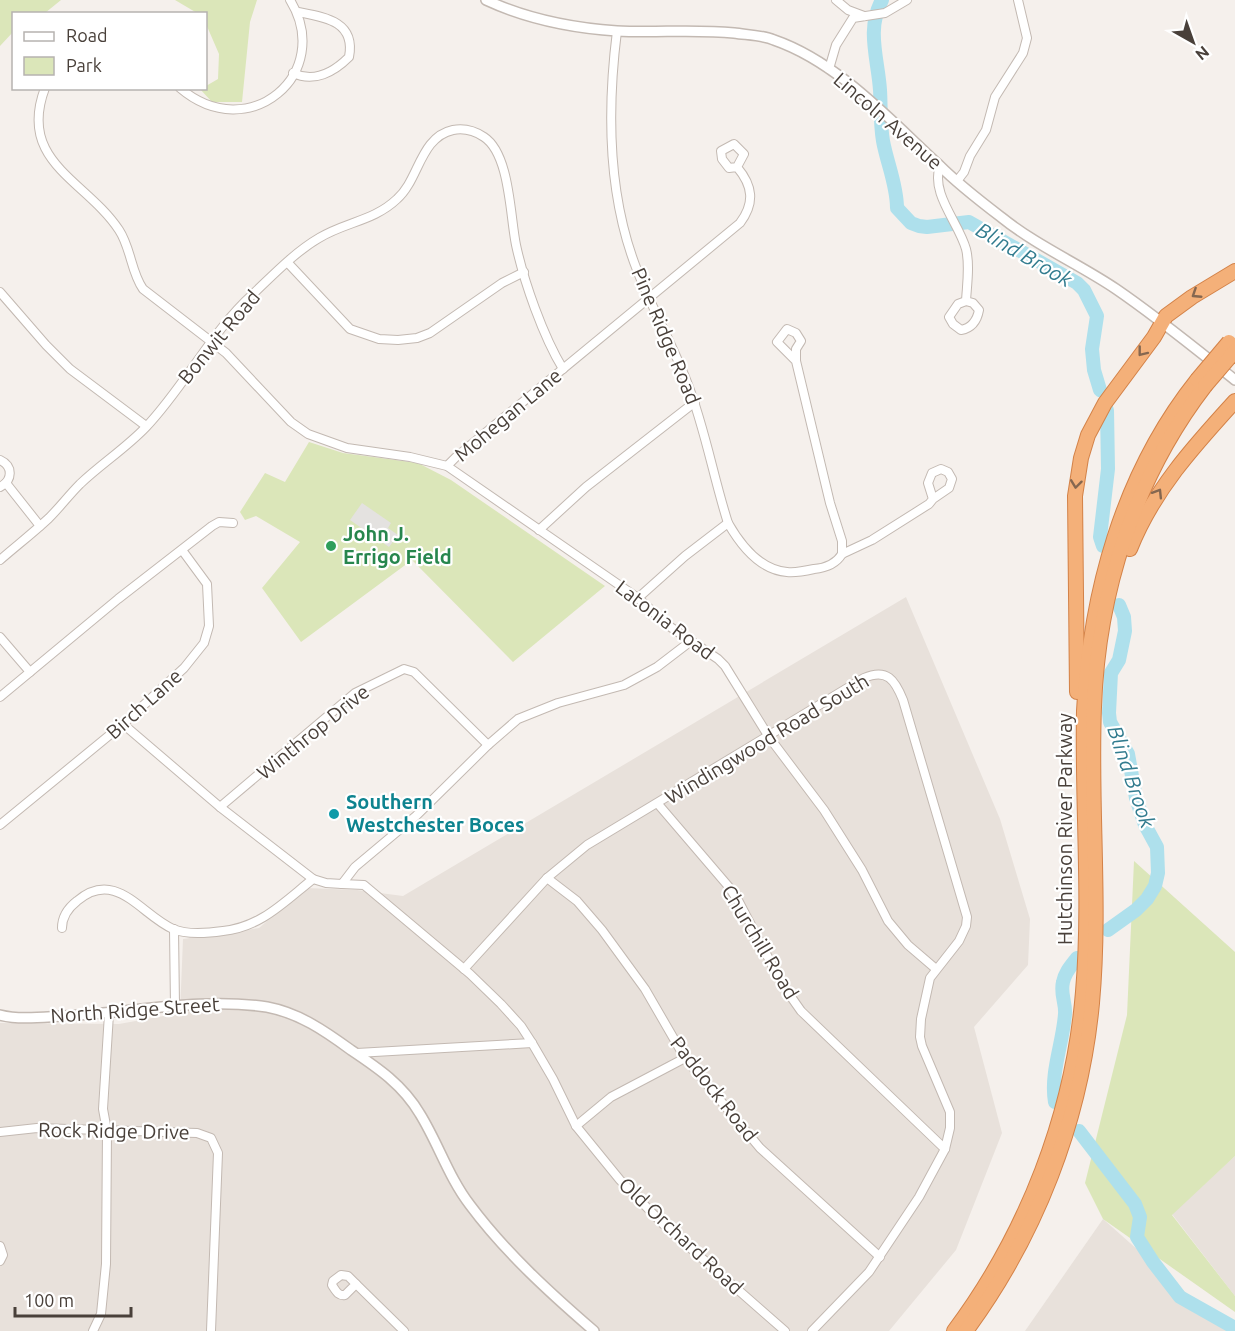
<svg xmlns="http://www.w3.org/2000/svg" width="1235" height="1331" font-family="Ubuntu,sans-serif">
  <style>
    .residential { fill: #e8e1db }
    .green { fill: #dbe6b9 }
    .parking { fill: #e4e2e0 }
    .lines { fill: none; stroke-linecap: round; stroke-linejoin: round }
    .river { stroke: #aee0ec; stroke-width: 14 }
    .minor-casing { stroke: #c3b9b2; stroke-width: 10 }
    .tertiary-casing { stroke: #c3b9b2; stroke-width: 12 }
    .motorway-casing { stroke: #d38248; stroke-width: 16 }
    .minor { stroke: #fff; stroke-width: 8 }
    .tertiary { stroke: #fff; stroke-width: 9 }
    .motorway { stroke: #f4b079; stroke-width: 14 }
    .motorway-bridge-casing { stroke: #d38248; stroke-width: 16; stroke-linecap: butt }
    .motorway-bridge { stroke: #f4b079; stroke-width: 14 }
    .oneway { stroke: #856750 }
    .leisure-dot { fill: #2e9e5b; stroke: #fff; stroke-width: 2 }
    .culture-dot { fill: #0f9aa8; stroke: #fff; stroke-width: 2 }
    .labels { text-anchor: middle; stroke-width: 4.5; stroke-linejoin: round; paint-order: stroke }
    .street-label { font-size: 20px; fill: #49403a; stroke: #fff }
    .leisure-label { font-size: 20px; font-weight: bold; fill: #27864d; stroke: #fff; text-anchor: start }
    .culture-label { font-size: 20px; font-weight: bold; fill: #0d838f; stroke: #fff; text-anchor: start }
    .water-label { font-size: 21px; font-style: italic; fill: #327c8f; stroke: #fff }
  </style>
  <rect width="100%" height="100%" fill="#f5f0ec"/>
  <!-- residential -->
  <g class="residential">
    <polygon points="906,597 1000,819 1030,919 1028,965 974,1027 1002,1133 956,1250 889,1331 0,1331 0,1023 119,1024 180,1013 183,939 259,928 306,888 357,890 403,896"/>
    <polygon points="1235,1156 1235,1296 1172,1214"/>
    <polygon points="1103,1219 1229,1331 1025,1331"/>
  </g>
  <!-- green -->
  <g class="green">
    <polygon points="0,0 61,0 45,13 14,14 13,32 0,46"/>
    <polygon points="175,0 257,0 250,22 242,102 212,102 200,89 206,88 206,86 218,79 219,54 206,24 206,14 197,13"/>
    <polygon points="309,442 343,453 418,463 451,480 605,586 513,662 412,560 301,642 262,588 300,542 256,516 245,520 240,512 265,473 285,482"/>
    <polygon points="1134,861 1235,952 1235,1156 1172,1215 1235,1296 1235,1312 1103,1219 1085,1183 1127,1015"/>
  </g>
  <!-- parking -->
  <polygon class="parking" points="362,503 391,523 388,528 398,535 389,547 350,520"/>
  <g class="lines">
    <!-- river -->
    <g class="river">
      <path d="M 882,0 C 866,29 878,59 880,90 C 881,106 880,124 883,141 C 887,163 897,185 897,208 L 911,223 L 919,226 L 927,227 L 969,222 L 1077,283 L 1084,290 L 1097,316 L 1092,349 L 1094,370 L 1100,390"/>
      <polyline points="1103,546 1100,537 1108,469 1107,410"/>
      <polyline points="1108,930 1136,910 1147,899 1155,886 1158,873 1157,847 1145,825 1136,798 1128,754 1110,722 1109,713 1111,673 1119,660 1125,631 1124,617 1119,605"/>
      <path d="M 1055,1102 C 1050,1073 1063,1043 1065,1014 C 1066,1003 1060,994 1063,982 C 1065,972 1071,966 1077,958"/>
      <polyline points="1079,1131 1135,1204 1140,1217 1137,1237 1153,1262 1180,1297 1235,1328"/>
    </g>
    <!-- minor casing -->
    <g class="minor-casing">
      <g id="minor">
        <polyline points="836,0 848,10 864,16"/>
        <path d="M 617,31 C 607,110 607,194 637,270 C 652,308 672,344 687,382 C 705,428 713,476 728,523 C 740,544 760,570 787,572 C 796,573 805,571 814,569 C 825,568 836,564 842,554 L 872,540 L 929,504 L 933,499 L 928,483 L 932,473 L 941,469 L 948,472 L 952,479 L 949,488 L 933,499"/>
        <polyline points="829,69 836,45 853,18 885,13 907,0"/>
        <path d="M 293,73 C 314,83 334,72 349,57 C 356,21 324,17 298,12"/>
        <path d="M 45,88 C 17,162 86,180 119,230 C 131,248 131,272 143,289 L 226,353 L 291,422 L 308,434 L 347,448 L 410,457 L 447,466 L 638,598 L 666,624 L 718,659 L 725,666 L 769,737 L 824,810 L 862,870 L 888,921 L 908,945 L 936,969"/>
        <path d="M 180,88 C 249,147 335,73 290,0"/>
        <path d="M 940,166 C 930,193 959,223 966,249 C 970,265 967,284 966,301 L 973,303 L 979,310 C 977,321 972,328 961,330 L 953,324 L 949,317 L 958,304 L 966,301"/>
        <polyline points="957,181 964,172 970,156 986,130 995,97 1023,53 1027,38 1018,0"/>
        <polyline points="288,263 350,329 379,339 398,340 417,338 430,333 502,283 524,272"/>
        <polyline points="0,292 46,345 70,369 146,426"/>
        <polyline points="796,361 796,349 801,341 796,333 787,329 777,342 796,361 830,503 842,541 842,554"/>
        <path d="M 0,460 C 13,466 13,480 0,487"/>
        <path d="M 447,466 L 456,457 L 740,223 C 755,203 753,186 737,167 L 729,168 L 722,159 L 721,151 L 734,144 L 744,154 L 737,167"/>
        <polyline points="6,483 40,526"/>
        <polyline points="539,530 586,487 695,402"/>
        <path d="M 0,560 C 16,546 33,533 49,518 C 60,507 69,495 80,484 C 101,464 126,448 146,427 C 185,386 211,332 253,294 C 273,275 295,252 319,238 C 345,222 374,221 397,199 C 419,180 420,137 453,130 C 464,128 475,131 484,137 C 510,154 510,216 516,245 C 524,282 543,336 563,369"/>
        <polyline points="638,598 685,556 728,523"/>
        <polyline points="0,637 30,672"/>
        <polyline points="0,697 118,599 212,526 219,522 233,523"/>
        <polyline points="123,724 220,807 313,879"/>
        <polyline points="658,804 729,887 739,902 782,984 801,1011 945,1149"/>
        <polyline points="220,807 355,693 404,669 414,672 488,745"/>
        <polyline points="0,825 123,724 184,668 204,643 209,626 207,584 182,550"/>
        <polyline points="547,878 577,901 602,930 645,989 685,1058 760,1148 880,1257"/>
        <polyline points="342,884 364,885 470,974 501,1004 521,1026 532,1043 553,1079 576,1126 620,1180 663,1224 785,1331"/>
        <path d="M 62,928 C 62,916 68,908 77,901 C 116,868 141,915 173,929 C 187,935 209,933 223,931 C 261,927 284,902 313,879 L 326,883 L 342,884 L 355,867 L 417,815 L 488,745 L 518,719 L 558,703 L 624,685 L 657,667 L 691,641"/>
        <polyline points="174,929 175,1007"/>
        <path d="M 464,969 L 547,878 L 587,845 L 864,678 C 887,668 895,680 903,700 L 967,917 L 966,926 L 959,941 L 930,978 L 921,1019 L 920,1037 L 922,1046 L 950,1112 L 950,1128 L 945,1149 L 919,1197 L 869,1272 L 812,1331"/>
        <polyline points="357,1053 532,1043"/>
        <polyline points="576,1126 611,1097 685,1058"/>
        <polyline points="0,1132 37,1128 197,1133 211,1138 218,1153 211,1331"/>
        <polyline points="0,1246 3,1255 0,1261"/>
        <path d="M 341,1275 L 348,1276 L 356,1284 L 345,1295 C 338,1296 336,1291 332,1285 L 333,1281 Z"/>
        <polyline points="356,1284 404,1331"/>
        <polyline points="93,1331 101,1314 106,1264 107,1131 103,1109 109,1014"/>
      </g>
    </g>
    <!-- tertiary casing -->
    <g class="tertiary-casing">
      <g id="tertiary">
        <path d="M 486,0 C 527,19 572,28 617,31 C 656,33 695,29 734,33 C 748,35 762,35 774,40 C 838,62 891,121 939,165 C 958,184 980,201 1001,217 C 1037,246 1079,264 1116,289 C 1157,317 1196,349 1235,380"/>
        <path d="M 0,1015 C 20,1020 43,1017 63,1016 C 130,1013 200,997 267,1007 C 299,1013 325,1031 351,1050 C 378,1068 403,1085 420,1114 C 438,1143 449,1178 470,1205 C 505,1252 550,1293 594,1331"/>
      </g>
    </g>
    <!-- motorway casing -->
    <g class="motorway-casing">
      <g id="motorway">
        <path d="M 1130,549 C 1153,491 1193,447 1235,401"/>
        <polyline points="1077,692 1075,496 1081,458 1088,435 1105,403 1154,337 1166,316 1192,297 1235,271"/>
        <path d="M 954,1331 C 1027,1233 1073,1114 1083,992 C 1091,899 1082,805 1084,711 C 1090,594 1122,474 1197,380"/>
        <path d="M 966,1331 C 1036,1236 1081,1121 1092,1003 C 1101,905 1090,806 1094,707 C 1098,592 1135,477 1205,386"/>
      </g>
    </g>
    <!-- minor -->
    <use href="#minor" class="minor"/>
    <!-- tertiary -->
    <use href="#tertiary" class="tertiary"/>
    <!-- motorway -->
    <use href="#motorway" class="motorway"/>
    <!-- motorway-bridge casing -->
    <g class="motorway-bridge-casing">
      <g id="motorway-bridge">
        <polyline points="1197,380 1229,342"/>
        <polyline points="1205,386 1235,351"/>
      </g>
    </g>
    <!-- motorway-bridge -->
    <use href="#motorway-bridge" class="motorway-bridge"/>
  </g>
  <!-- one-way arrows -->
  <defs><path id="oneway-chevron" d="M-2-3.5L2.5 0L-2 3.5" fill="none" stroke-width="1.6" stroke-linecap="round" stroke-linejoin="round" transform="scale(1.5)"/></defs>
  <g class="oneway">
    <use href="#oneway-chevron" transform="translate(1196 294) rotate(147)"/>
    <use href="#oneway-chevron" transform="translate(1142 352) rotate(128)"/>
    <use href="#oneway-chevron" transform="translate(1076 484) rotate(97)"/>
    <use href="#oneway-chevron" transform="translate(1158 493) rotate(-58)"/>
  </g>
  <!-- markers -->
  <circle class="leisure-dot" cx="331" cy="546" r="6"/>
  <circle class="culture-dot" cx="334" cy="814" r="6"/>
  <g class="labels">
    <!-- street labels -->
    <g class="street-label">
      <text transform="translate(888 121) rotate(41)" y="7">Lincoln Avenue</text>
      <text transform="translate(666 336) rotate(67)" y="7">Pine Ridge Road</text>
      <text transform="translate(219 337) rotate(-50)" y="7">Bonwit Road</text>
      <text transform="translate(508 415) rotate(-40)" y="7">Mohegan Lane</text>
      <text transform="translate(665 620) rotate(37)" y="7">Latonia Road</text>
      <text transform="translate(144 704) rotate(-42)" y="7">Birch Lane</text>
      <text transform="translate(313 732) rotate(-39)" y="7">Winthrop Drive</text>
      <text transform="translate(767 739) rotate(-31)" y="7">Windingwood Road South</text>
      <text transform="translate(1065 829) rotate(-90)" y="7">Hutchinson River Parkway</text>
      <text transform="translate(760 942) rotate(59)" y="7">Churchill Road</text>
      <text transform="translate(135 1010) rotate(-4)" y="7">North Ridge Street</text>
      <text transform="translate(714 1089) rotate(52)" y="7">Paddock Road</text>
      <text transform="translate(114 1131) rotate(1)" y="7">Rock Ridge Drive</text>
      <text transform="translate(681 1236) rotate(43)" y="7">Old Orchard Road</text>
    </g>
    <!-- leisure labels -->
    <g class="leisure-label">
      <text x="343" y="541">John J.<tspan x="343" dy="23">Errigo Field</tspan></text>
    </g>
    <!-- culture labels -->
    <g class="culture-label">
      <text x="346" y="809">Southern<tspan x="346" dy="23">Westchester Boces</tspan></text>
    </g>
    <!-- water labels -->
    <g class="water-label">
      <text transform="translate(1024 255) rotate(30)" y="7">Blind Brook</text>
      <text transform="translate(1131 777) rotate(71)" y="7">Blind Brook</text>
    </g>
  </g>
  <!-- legend -->
  <rect x="12" y="12" width="195" height="78" fill="#ffffff" stroke="#b6b3b0" stroke-width="1.5"/>
  <rect x="24" y="32" width="30" height="9" fill="#ffffff" stroke="#b6b3b0" stroke-width="1.5"/>
  <text x="66" y="42" font-size="18" fill="#49403a">Road</text>
  <rect x="24" y="57" width="30" height="18" fill="#dbe6b9" stroke="#b6b3b0" stroke-width="1.5"/>
  <text x="66" y="72" font-size="18" fill="#49403a">Park</text>
  <!-- north arrow -->
  <g transform="translate(1193 42) rotate(140)" stroke="#ffffff" stroke-width="4.5" paint-order="stroke">
  <path d="M0-4.5L10 22L0 15L-10 22Z" fill="#49403a"/>
  <text y="-9" font-size="16" font-weight="bold" text-anchor="middle" fill="#49403a">N</text>
  </g>
  <!-- scale -->
  <path d="M15 1307v9h116v-9" fill="none" stroke="#49403a" stroke-width="3"/>
  <text x="24" y="1307" font-size="18" fill="#49403a" stroke="#ffffff" stroke-width="4.5" paint-order="stroke">100 m</text>
</svg>
